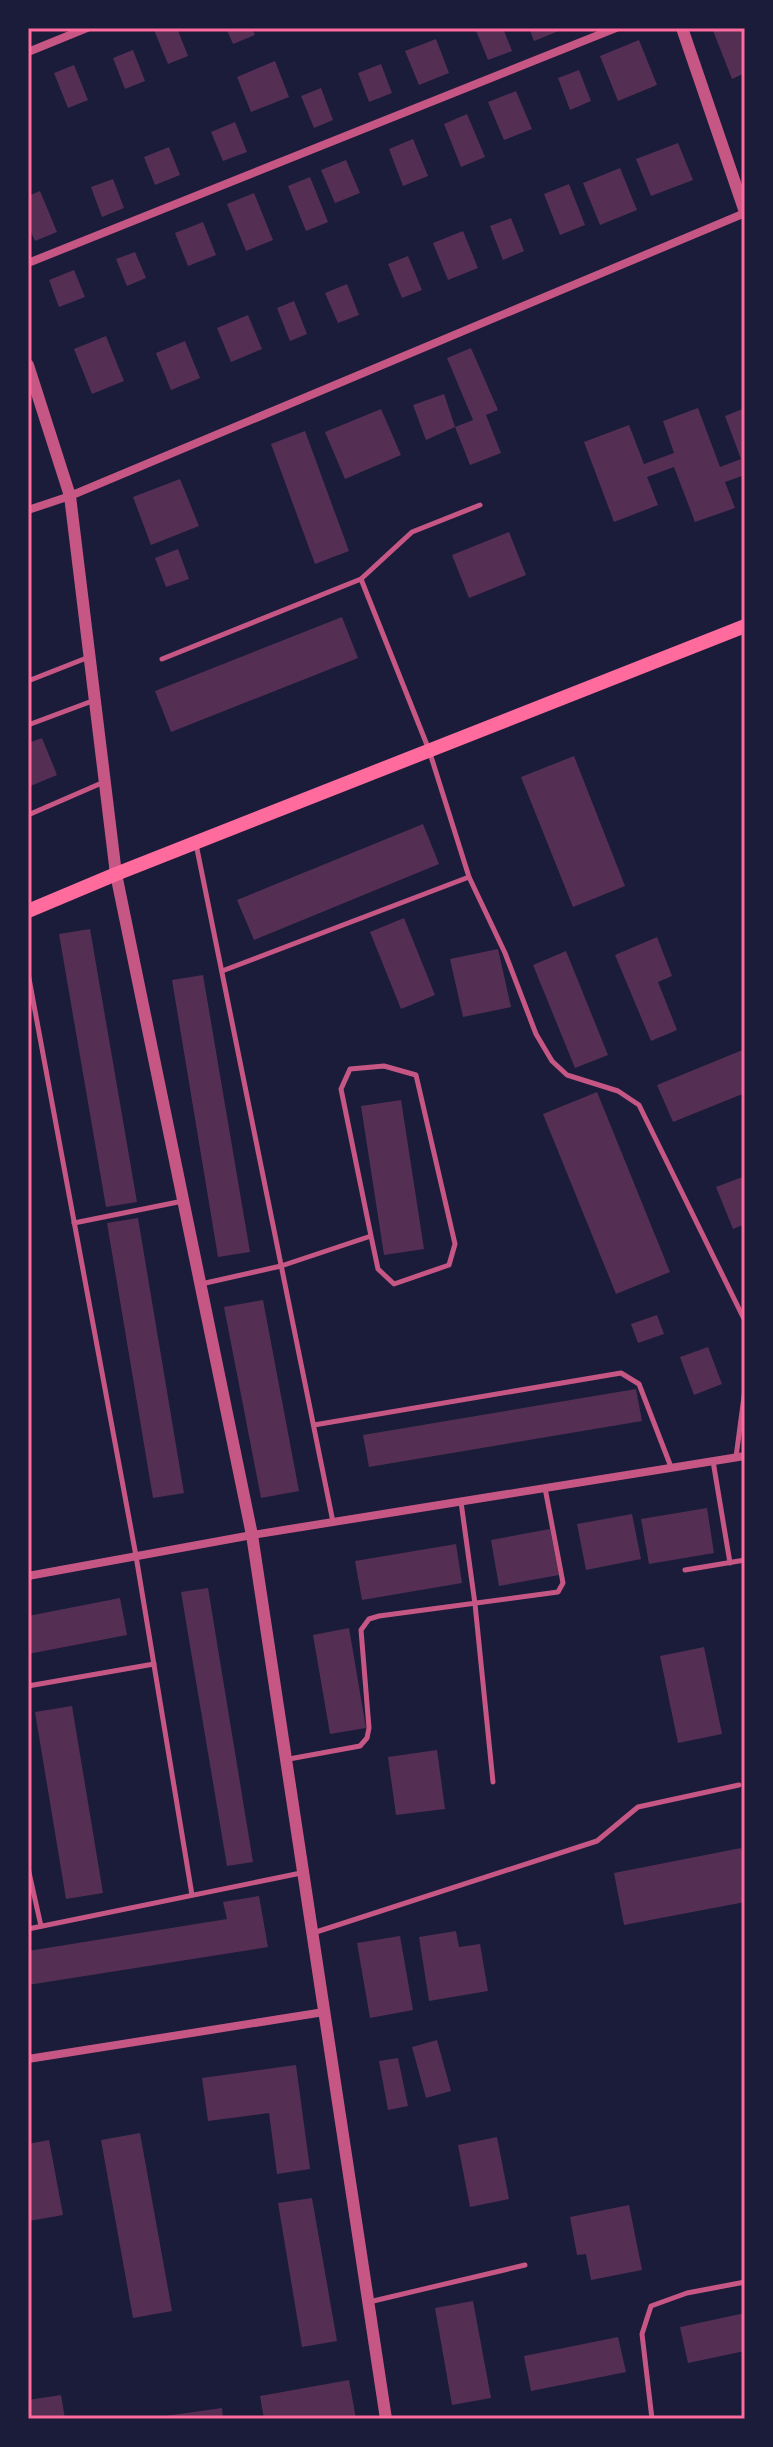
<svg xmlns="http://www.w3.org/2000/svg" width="773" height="2447" font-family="'Exo 2',sans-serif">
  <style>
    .building { fill: #542f53 }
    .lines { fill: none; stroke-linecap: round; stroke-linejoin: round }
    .service { stroke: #c65784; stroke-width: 5 }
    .minor { stroke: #c65784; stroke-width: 8 }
    .tertiary { stroke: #c65784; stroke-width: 12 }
    .secondary { stroke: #ff6b9d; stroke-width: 14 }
    .neatline { fill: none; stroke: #ff6b9d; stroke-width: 3 }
  </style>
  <rect width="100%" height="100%" fill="#1b1b3a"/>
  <!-- building -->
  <g class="building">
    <polygon points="158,28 177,28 188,56 168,64 154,30"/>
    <polygon points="226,28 252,28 255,35 233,44"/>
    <polygon points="475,28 503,28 512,51 488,60"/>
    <polygon points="529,28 566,28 534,41"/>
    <polygon points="712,28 745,28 745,73 732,79"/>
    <polygon points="436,39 449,73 419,85 405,51"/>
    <polygon points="639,40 657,85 618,101 600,56"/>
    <polygon points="133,50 145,81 125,89 113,58"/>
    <polygon points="275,61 289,97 251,112 237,77"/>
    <polygon points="381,64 392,93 369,102 358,73"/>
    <polygon points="74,65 88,100 68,108 54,73"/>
    <polygon points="579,70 591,101 570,110 558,78"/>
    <polygon points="321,88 333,120 314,128 301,96"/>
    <polygon points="516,91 532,129 504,140 488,102"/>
    <polygon points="467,114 485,157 461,167 444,124"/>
    <polygon points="235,122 247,152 223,161 211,132"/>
    <polygon points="413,139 428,176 403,186 389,149"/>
    <polygon points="678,143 693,180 651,196 636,159"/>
    <polygon points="169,147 180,175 155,185 144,157"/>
    <polygon points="346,160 360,193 335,203 321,170"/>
    <polygon points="620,168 637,210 600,225 583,183"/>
    <polygon points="310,177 328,222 306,231 288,186"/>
    <polygon points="113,179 124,208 102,217 91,187"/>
    <polygon points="569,184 585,225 560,235 544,194"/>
    <polygon points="40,191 57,232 35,241 28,225 28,196"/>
    <polygon points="254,193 273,240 246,251 227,204"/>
    <polygon points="511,218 524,251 503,260 490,226"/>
    <polygon points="203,222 216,255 188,266 175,233"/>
    <polygon points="463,231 478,268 448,280 433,243"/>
    <polygon points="135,252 146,278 127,286 116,259"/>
    <polygon points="408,256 422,290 402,298 388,264"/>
    <polygon points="74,270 85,297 59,307 49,280"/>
    <polygon points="347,284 359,315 338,323 325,293"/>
    <polygon points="294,301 307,334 290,341 277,308"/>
    <polygon points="248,315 262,349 231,362 217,328"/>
    <polygon points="106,336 124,381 92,394 74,349"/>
    <polygon points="185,341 200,378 171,390 156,353"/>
    <polygon points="471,348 498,410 486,415 501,453 470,465 455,427 473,420 447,358"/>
    <polygon points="444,394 455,427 426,440 413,405"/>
    <polygon points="698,408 720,467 741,459 725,416 745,408 745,475 725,482 735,508 695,522 674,467 647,477 658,505 614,522 584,442 629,425 644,464 674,453 663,421"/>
    <polygon points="381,409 401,455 345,479 325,432"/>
    <polygon points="305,431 349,551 315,564 271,444"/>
    <polygon points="180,479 199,526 151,545 133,497"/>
    <polygon points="509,532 526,575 469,598 452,555"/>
    <polygon points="178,549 189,579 166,587 155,558"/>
    <polygon points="342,617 358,658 171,732 155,691"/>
    <polygon points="42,738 57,775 28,787 28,743"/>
    <polygon points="574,756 625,886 573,907 521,777"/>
    <polygon points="423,824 439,864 254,940 237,900"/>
    <polygon points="404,918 435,995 401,1009 370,932"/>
    <polygon points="90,929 137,1202 106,1207 59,934"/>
    <polygon points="657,937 672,976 658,982 677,1030 651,1041 615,955"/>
    <polygon points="498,949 511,1007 463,1017 450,959"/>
    <polygon points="566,951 608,1055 575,1068 533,965"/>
    <polygon points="203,975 250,1252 218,1257 172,980"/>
    <polygon points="745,1049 745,1093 673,1122 657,1085"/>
    <polygon points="597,1092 670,1272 616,1294 543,1114"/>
    <polygon points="401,1100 424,1249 384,1255 361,1106"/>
    <polygon points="745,1176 745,1224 733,1229 716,1187"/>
    <polygon points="138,1218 184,1493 153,1498 107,1223"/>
    <polygon points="263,1300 299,1491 261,1498 224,1307"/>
    <polygon points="657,1315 664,1334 638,1343 631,1324"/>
    <polygon points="708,1347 722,1384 694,1395 680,1357"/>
    <polygon points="636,1389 642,1421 369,1467 363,1435"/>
    <polygon points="707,1508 714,1553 649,1564 641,1519"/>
    <polygon points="632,1514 641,1559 586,1570 577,1524"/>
    <polygon points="550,1529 559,1575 499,1586 491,1540"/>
    <polygon points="456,1544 462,1583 362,1600 355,1561"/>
    <polygon points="208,1588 253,1862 227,1866 181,1592"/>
    <polygon points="120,1598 127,1635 28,1654 28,1616"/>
    <polygon points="349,1628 366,1728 330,1734 313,1635"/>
    <polygon points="704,1647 722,1734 678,1743 660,1656"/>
    <polygon points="72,1706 103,1893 66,1899 35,1712"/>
    <polygon points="437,1750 445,1809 396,1815 388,1757"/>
    <polygon points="741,1848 745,1866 745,1902 624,1925 614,1873"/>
    <polygon points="259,1896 268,1947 28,1985 28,1951 227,1919 223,1902"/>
    <polygon points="456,1931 459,1947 480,1944 488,1991 429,2001 419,1937"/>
    <polygon points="400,1936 413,2010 370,2018 357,1943"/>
    <polygon points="437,2040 451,2091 426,2098 412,2047"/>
    <polygon points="398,2058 408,2106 388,2110 379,2061"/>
    <polygon points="296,2065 310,2169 277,2174 269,2113 208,2121 202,2078"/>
    <polygon points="140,2133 172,2311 133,2318 101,2140"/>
    <polygon points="497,2137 509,2199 470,2207 458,2145"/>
    <polygon points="49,2140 63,2215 29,2221 28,2144"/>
    <polygon points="312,2198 337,2341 302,2347 278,2203"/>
    <polygon points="629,2205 642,2270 591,2280 586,2254 577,2255 570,2217"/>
    <polygon points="473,2301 491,2398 452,2405 435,2308"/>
    <polygon points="745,2313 745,2351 688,2363 680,2327"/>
    <polygon points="618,2337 626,2372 531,2391 524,2356"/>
    <polygon points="349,2380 356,2419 264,2419 260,2396"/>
    <polygon points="61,2395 65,2419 28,2419 28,2400"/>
    <polygon points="222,2408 223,2419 158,2419 158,2417"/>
  </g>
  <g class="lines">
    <!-- service -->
    <g class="service">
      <polyline points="361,579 412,532 480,505"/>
      <polyline points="162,659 361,579 429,750 469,877 505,953 536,1034 552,1061 567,1075 618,1091 639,1105 745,1321"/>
      <polyline points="28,681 89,657"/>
      <polyline points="28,725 95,700"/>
      <polyline points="28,815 104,782"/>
      <polyline points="196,844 333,1522"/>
      <polyline points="222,971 469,877"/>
      <polyline points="28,973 136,1556 192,1895"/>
      <polyline points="74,1223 183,1201"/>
      <polyline points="201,1284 281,1266 371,1236 378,1269 394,1284 449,1265 455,1244 416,1075 384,1066 350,1069 341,1089 371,1236"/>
      <polyline points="314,1425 621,1373 639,1384 671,1467"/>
      <polyline points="736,1457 745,1389"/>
      <polyline points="713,1461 730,1563"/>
      <polyline points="461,1502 475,1604 493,1782"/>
      <polyline points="685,1570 745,1560"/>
      <polyline points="28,1686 154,1664"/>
      <polyline points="289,1759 360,1746 367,1738 369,1728 361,1630 369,1619 379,1616 558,1592 563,1583 545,1488"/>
      <polyline points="28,1868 41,1926"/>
      <polyline points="28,1929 301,1873"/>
      <polyline points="313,1933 597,1841 638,1807 739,1785"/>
      <polyline points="369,2302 525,2265"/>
      <polyline points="652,2419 642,2334 651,2306 687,2293 745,2282"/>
    </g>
    <!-- minor -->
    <g class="minor">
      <polyline points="28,52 87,28"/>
      <polyline points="28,263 616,28"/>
      <polyline points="28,510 70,496 745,213"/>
      <polyline points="28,1576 252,1535 745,1456"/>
      <polyline points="28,2059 324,2012"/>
    </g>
    <!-- tertiary -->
    <g class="tertiary">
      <polyline points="682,28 745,212"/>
      <polyline points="28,365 70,496 116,874 252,1535 386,2419"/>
    </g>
    <!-- secondary -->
    <polyline class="secondary" points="28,911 116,874 745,626"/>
  </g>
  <!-- border -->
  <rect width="773" height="2447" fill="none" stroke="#1b1b3a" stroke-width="60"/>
  <rect x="30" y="30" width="713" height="2387" class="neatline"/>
</svg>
